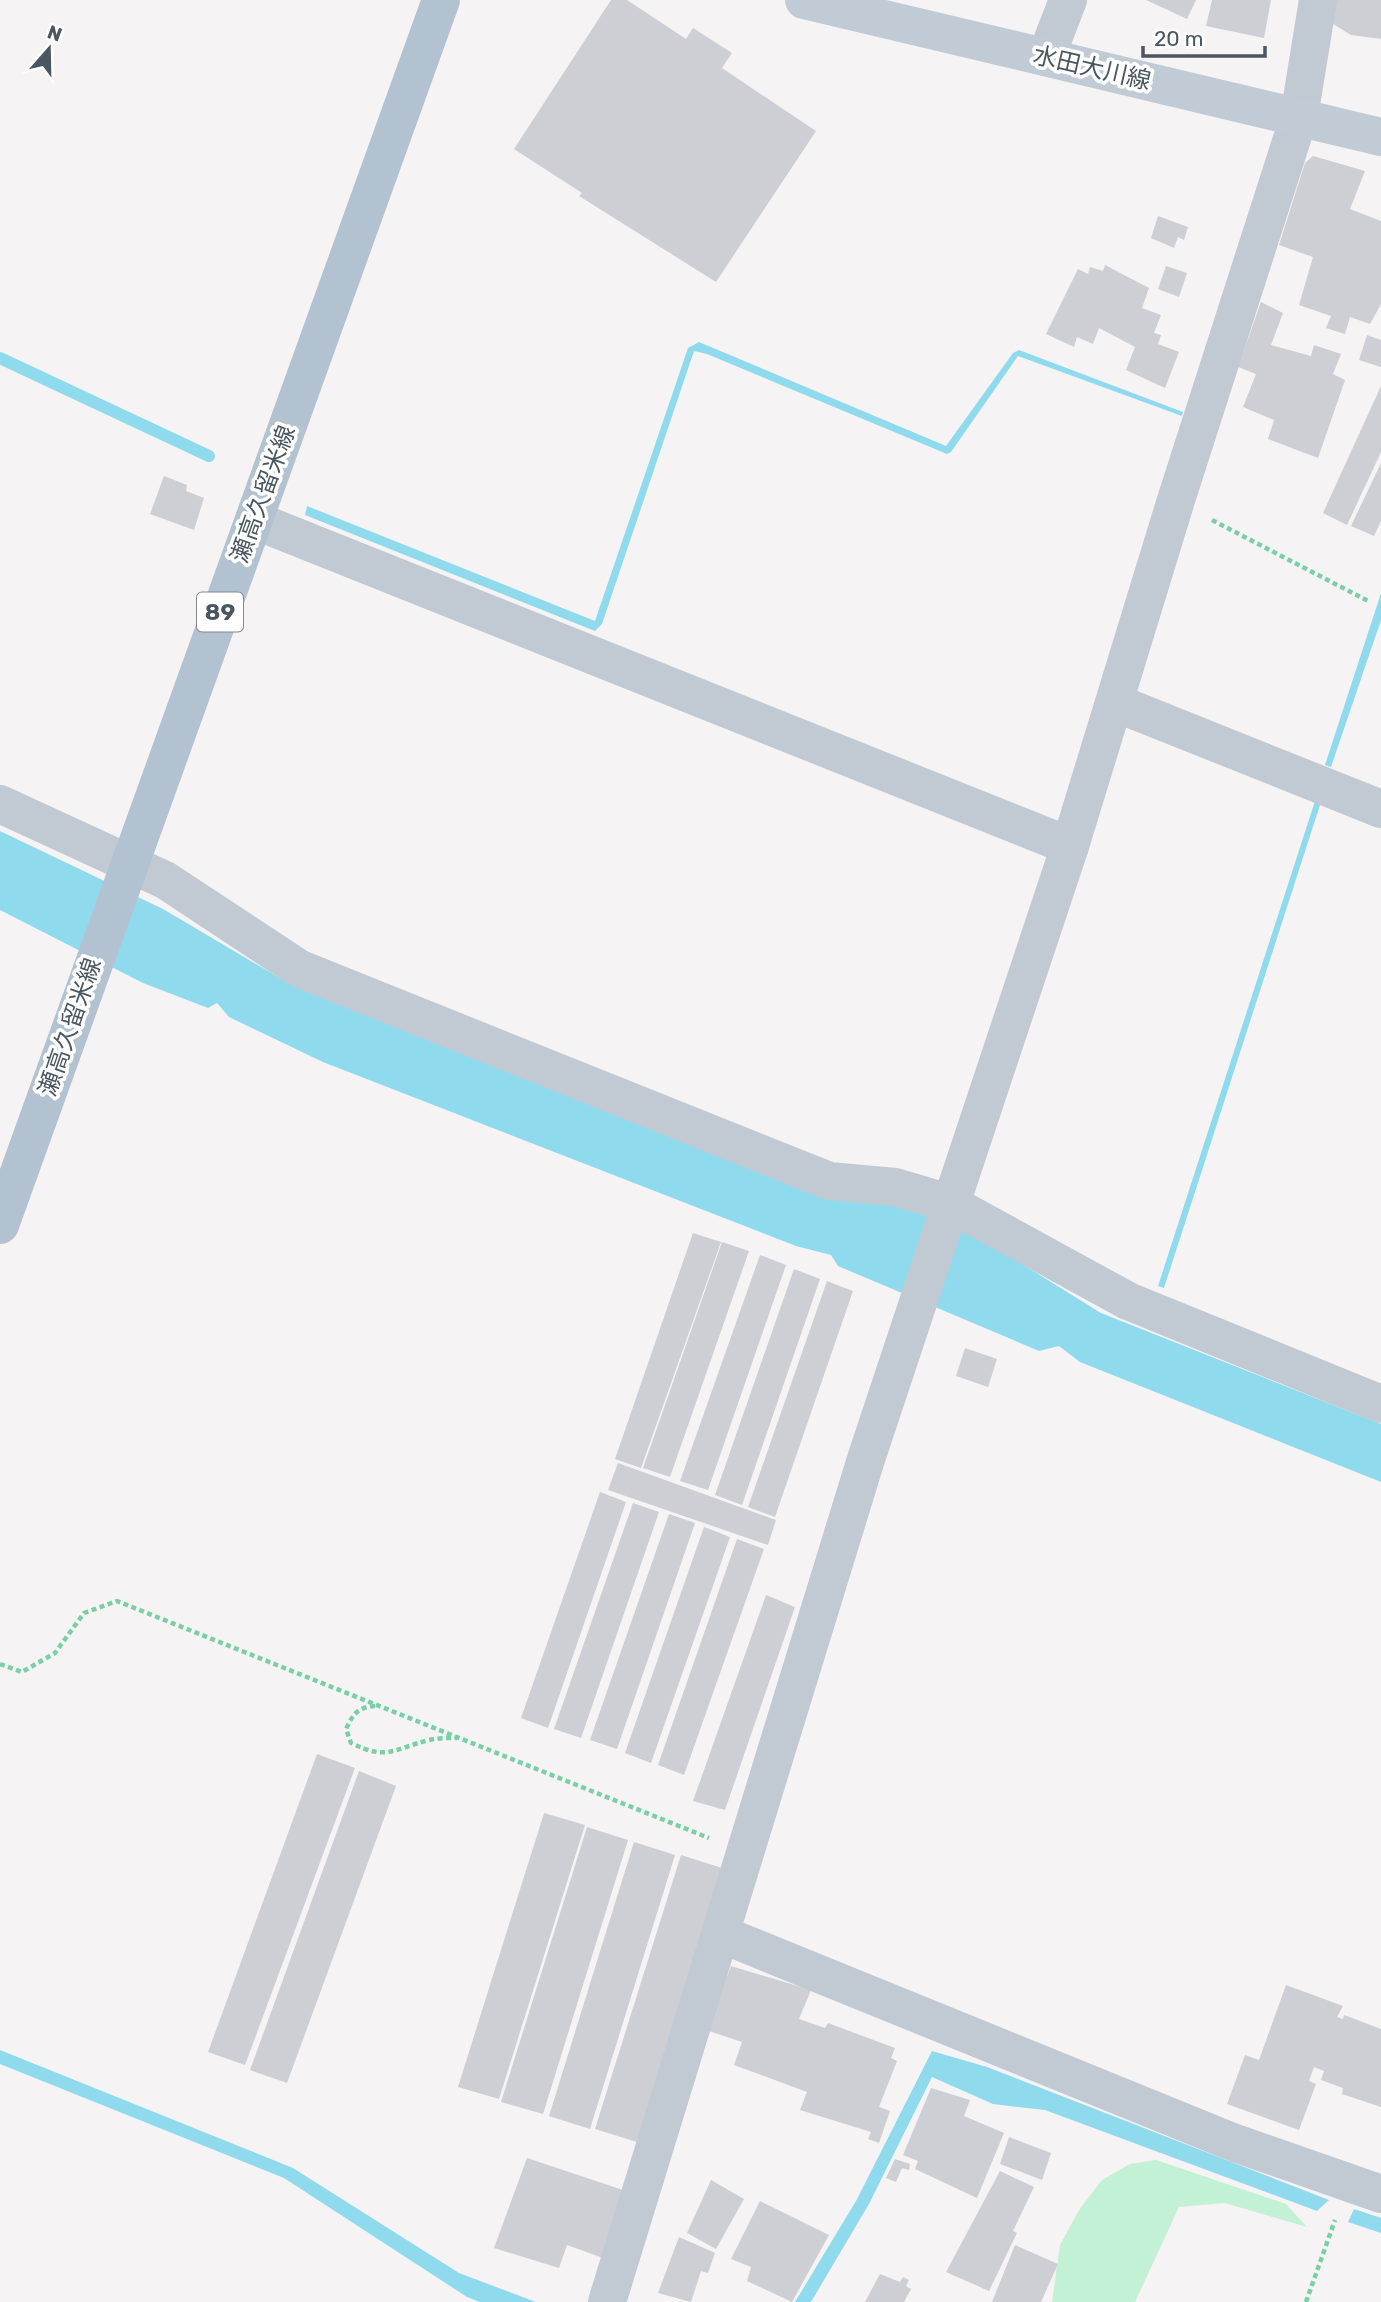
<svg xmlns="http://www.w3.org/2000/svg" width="1381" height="2302" font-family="Rubik,'Noto Sans JP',sans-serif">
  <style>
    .green { fill: #c3f1d5 }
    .water { fill: #90daee }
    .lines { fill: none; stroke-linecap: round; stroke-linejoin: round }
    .stream { stroke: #90daee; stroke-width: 12 }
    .building { fill: #cdcfd5 }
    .path { stroke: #7ad0a6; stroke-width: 4.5; stroke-dasharray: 5 3.5; stroke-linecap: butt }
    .minor { stroke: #c1cad2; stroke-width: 38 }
    .secondary { stroke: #c1cbd6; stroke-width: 38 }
    .primary { stroke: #b3c2d1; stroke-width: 38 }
    .labels { text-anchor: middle; stroke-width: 7; stroke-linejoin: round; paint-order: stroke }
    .shield { fill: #fff; stroke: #808990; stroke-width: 2 }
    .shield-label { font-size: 23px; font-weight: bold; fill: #4a5661 }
    .street-label { font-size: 24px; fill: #4a5661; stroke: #fff }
  </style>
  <rect width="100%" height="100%" fill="#f5f3f3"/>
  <!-- green -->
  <polygon class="green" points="1156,2160 1286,2204 1307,2227 1225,2203 1179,2207 1135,2302 1052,2302 1060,2245 1079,2210 1102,2180 1130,2164"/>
  <!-- water -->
  <g class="water">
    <polygon points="699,342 946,446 1013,353 1019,350 1183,412 1182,416 1018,356 951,452 947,454 707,354 694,351 602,624 595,631 305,515 307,506 595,621 688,348"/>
    <polygon points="1381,593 1381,620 1331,767 1325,765"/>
    <polygon points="1315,801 1320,805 1164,1288 1158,1286"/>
    <polygon points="0,831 163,909 285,981 964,1228 1101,1313 1381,1424 1381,1482 1080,1362 1059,1346 1039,1351 838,1266 831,1255 796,1246 323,1062 229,1017 217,1003 208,1008 143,983 0,910"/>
    <polygon points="0,2050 293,2168 459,2273 536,2302 480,2302 467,2297 284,2178 0,2064"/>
    <polygon points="932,2051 987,2067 1329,2200 1317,2211 1045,2110 993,2104 932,2077 869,2204 811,2302 795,2302 856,2201"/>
    <polygon points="1354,2209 1381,2218 1381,2233 1348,2222"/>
  </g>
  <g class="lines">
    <!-- stream -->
    <polyline class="stream" points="0,358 209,456"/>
  </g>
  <!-- building -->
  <g class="building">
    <polygon points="611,0 627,0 686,39 693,28 732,53 722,68 816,131 716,282 579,196 582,193 514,149"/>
    <polygon points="1146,0 1196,0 1187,19"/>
    <polygon points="1212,0 1271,0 1264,38 1206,26"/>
    <polygon points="1333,0 1381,0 1381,39 1351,35 1330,22"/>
    <polygon points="1313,156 1365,171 1350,209 1381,221 1381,304 1370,324 1350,317 1345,334 1326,328 1331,316 1299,305 1313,257 1279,245 1305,163"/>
    <polygon points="1158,216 1188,227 1184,240 1178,237 1174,248 1151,238"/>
    <polygon points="1105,265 1149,288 1142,308 1161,315 1154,333 1161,335 1158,344 1179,352 1165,388 1126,370 1135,347 1099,328 1093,344 1077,337 1074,347 1046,334 1078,269 1088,274 1090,267 1103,271"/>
    <polygon points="1166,266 1187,273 1179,297 1158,289"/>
    <polygon points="1261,302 1283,313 1271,345 1311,356 1314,345 1341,354 1333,374 1345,380 1318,458 1268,439 1274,420 1243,407 1256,374 1238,367"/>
    <polygon points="1367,335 1381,340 1381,367 1359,360"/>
    <polygon points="1381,386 1381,452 1347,525 1323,513"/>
    <polygon points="1381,463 1381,521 1374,536 1351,526"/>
    <polygon points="164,476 187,485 186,491 204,498 194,530 150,514"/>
    <polygon points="693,1233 721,1242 641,1468 615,1459"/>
    <polygon points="722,1242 749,1251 670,1477 643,1468"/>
    <polygon points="760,1255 786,1265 708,1490 680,1481"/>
    <polygon points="794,1269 820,1279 742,1505 715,1495"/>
    <polygon points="827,1281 853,1291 775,1517 748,1507"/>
    <polygon points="965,1348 997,1359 988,1387 956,1376"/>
    <polygon points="618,1463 776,1520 768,1545 608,1490"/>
    <polygon points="600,1492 626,1502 548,1728 521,1718"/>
    <polygon points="633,1503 659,1512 581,1738 554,1729"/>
    <polygon points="669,1514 695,1523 617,1749 590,1740"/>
    <polygon points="704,1527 730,1537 651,1763 625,1753"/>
    <polygon points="737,1539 764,1549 684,1775 658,1765"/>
    <polygon points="766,1595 795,1607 725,1810 693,1801"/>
    <polygon points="317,1754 355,1768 245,2065 208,2052"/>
    <polygon points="359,1771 396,1786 287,2083 250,2070"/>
    <polygon points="544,1813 585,1825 499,2099 458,2087"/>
    <polygon points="587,1827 628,1840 543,2114 501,2102"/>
    <polygon points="634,1842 675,1855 590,2129 549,2116"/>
    <polygon points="681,1855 722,1868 637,2142 595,2129"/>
    <polygon points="731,1966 811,1990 799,2019 825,2028 828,2023 895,2048 891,2058 897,2061 879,2107 890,2111 879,2143 868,2139 871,2132 800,2110 807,2092 734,2065 742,2042 706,2030"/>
    <polygon points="1286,1985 1343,2006 1337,2017 1343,2019 1344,2015 1381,2029 1381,2107 1342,2094 1343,2088 1321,2080 1324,2071 1314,2067 1309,2081 1316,2084 1299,2130 1227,2104 1245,2055 1259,2060"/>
    <polygon points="931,2088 970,2100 964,2116 1004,2133 977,2198 915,2169 918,2161 903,2155"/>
    <polygon points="1009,2137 1051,2153 1042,2180 1000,2164"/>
    <polygon points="527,2158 626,2191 606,2259 567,2245 559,2268 494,2248"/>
    <polygon points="895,2159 910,2164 909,2170 902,2168 896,2182 886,2178"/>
    <polygon points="1000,2171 1034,2187 1013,2231 1017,2233 989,2291 946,2272"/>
    <polygon points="711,2180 744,2199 716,2249 687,2233"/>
    <polygon points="760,2201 829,2235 792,2302 747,2281 751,2267 731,2259"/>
    <polygon points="679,2237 715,2253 708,2273 701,2271 691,2302 658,2293"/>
    <polygon points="1015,2245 1058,2264 1041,2302 992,2302"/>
    <polygon points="880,2274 900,2282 903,2277 909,2280 906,2286 911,2289 904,2302 865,2302"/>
  </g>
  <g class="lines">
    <!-- path -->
    <g class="path">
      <polyline points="1212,520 1370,602"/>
      <polyline points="0,1664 22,1672 55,1653 84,1613 117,1601 709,1838"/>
      <path d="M 375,1706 C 358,1707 353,1714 346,1729 L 351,1743 C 388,1761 393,1749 429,1740 C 438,1738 448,1738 457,1738"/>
      <polyline points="1306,2302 1335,2220"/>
    </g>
    <!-- minor -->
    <g class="minor">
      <polyline points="1046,57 1068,0"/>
      <polyline points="254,520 1070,846"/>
      <polyline points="1116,703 1381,809"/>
      <polyline points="0,804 165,880 300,969 829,1181 895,1187 949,1203 1128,1301 1381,1404"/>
      <polyline points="721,1934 1235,2143 1381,2194"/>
      <polyline points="607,2302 866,1459 1070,846 1176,500 1299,117 1318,0"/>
    </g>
    <!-- secondary -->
    <polyline class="secondary" points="804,0 1381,137"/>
    <!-- primary -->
    <polyline class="primary" points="0,1225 441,0"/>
  </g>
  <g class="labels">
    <!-- shield labels -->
    <rect class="shield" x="197" y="592.5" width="46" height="39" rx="5"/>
    <g class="shield-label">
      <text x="220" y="620">89</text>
    </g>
    <!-- street labels -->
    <g class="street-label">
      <text transform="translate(1092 68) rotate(13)" y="8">水田大川線</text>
      <text transform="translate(263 494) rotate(-70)" y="8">瀬高久留米線</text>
      <text transform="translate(70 1027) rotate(-71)" y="8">瀬高久留米線</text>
    </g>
  </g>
  <!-- north arrow -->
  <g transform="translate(49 49) rotate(20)" stroke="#ffffff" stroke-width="5" paint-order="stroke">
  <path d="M0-5L12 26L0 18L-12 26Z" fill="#4a5661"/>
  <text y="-10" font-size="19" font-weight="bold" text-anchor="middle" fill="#4a5661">N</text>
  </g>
  <!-- scale -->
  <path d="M1143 46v10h122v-10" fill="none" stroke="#4a5661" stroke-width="3.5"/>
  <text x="1154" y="46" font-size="21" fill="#4a5661" stroke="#ffffff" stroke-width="5" paint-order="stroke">20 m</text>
</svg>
